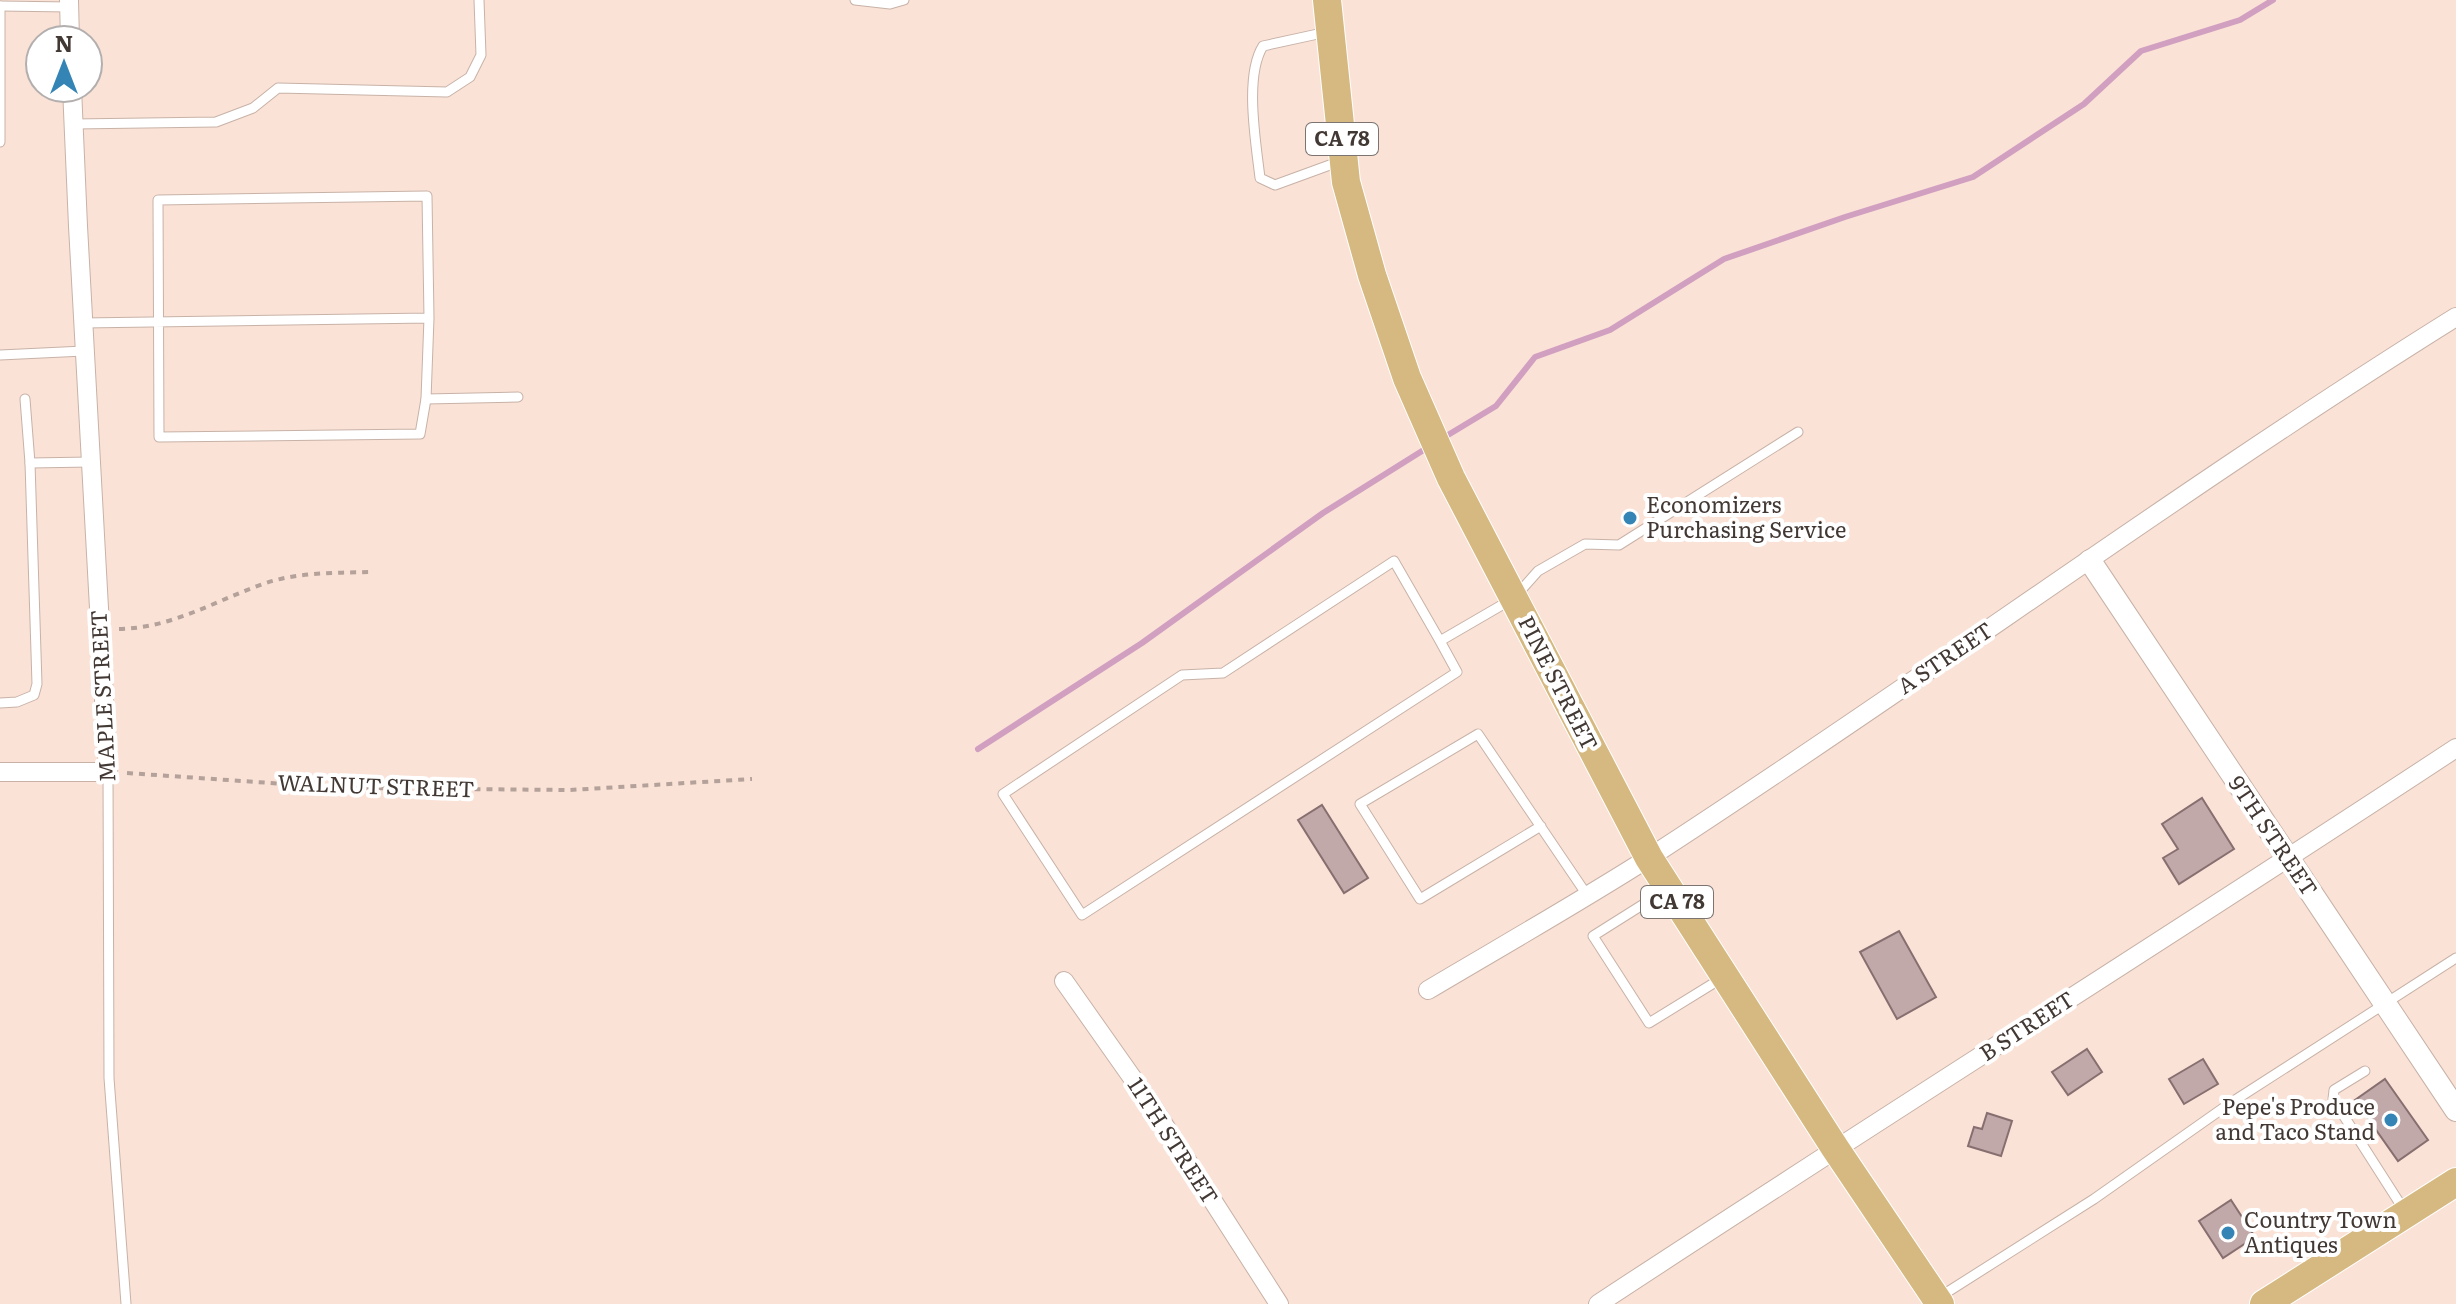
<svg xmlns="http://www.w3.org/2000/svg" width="2456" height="1304" font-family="Literata,serif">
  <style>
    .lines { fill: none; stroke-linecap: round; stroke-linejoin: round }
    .stream { stroke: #d19fc0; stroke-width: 6 }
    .building { fill: #c1a8a9; stroke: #876f70; stroke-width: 2 }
    .service-casing { stroke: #c8b2a7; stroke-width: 11 }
    .minor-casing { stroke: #c8b2a7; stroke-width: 20 }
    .tertiary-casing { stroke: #c8b2a7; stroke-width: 24 }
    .primary-casing { stroke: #fff; stroke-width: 30 }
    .path { stroke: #b4a199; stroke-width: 4; stroke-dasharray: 6 6; stroke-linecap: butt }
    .service { stroke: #fff; stroke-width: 9 }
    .minor { stroke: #fff; stroke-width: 18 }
    .tertiary { stroke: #fff; stroke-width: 22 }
    .primary { stroke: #d6b980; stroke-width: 28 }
    .poi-dot { fill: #3485b6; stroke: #fff; stroke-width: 3 }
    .labels { text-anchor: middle; stroke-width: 8; stroke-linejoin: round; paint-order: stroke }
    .shield { fill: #fff; stroke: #7b7471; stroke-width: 2 }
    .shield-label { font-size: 20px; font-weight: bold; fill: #423834 }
    .poi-label { font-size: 22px; fill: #423834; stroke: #fff; text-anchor: start }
    .street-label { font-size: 22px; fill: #423834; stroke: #fff }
  </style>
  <rect width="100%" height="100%" fill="#fae2d7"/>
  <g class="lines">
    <!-- stream -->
    <g class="stream">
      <polyline points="1443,438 1496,406 1535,357 1610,330 1724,259 1845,217 1973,177 2084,104 2141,51 2240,20 2273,0"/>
      <polyline points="978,749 1142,643 1323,513 1430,446"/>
    </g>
  </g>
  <!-- building -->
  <g class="building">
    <polygon points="2202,798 2234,849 2179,884 2163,858 2178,849 2162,824"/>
    <polygon points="1322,805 1368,878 1344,893 1298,820"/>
    <polygon points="1899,931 1936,997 1897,1019 1860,952"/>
    <polygon points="2087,1049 2102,1072 2068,1095 2052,1072"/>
    <polygon points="2203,1059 2218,1084 2184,1104 2169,1079"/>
    <polygon points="2385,1079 2428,1140 2398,1161 2355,1100"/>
    <polygon points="1987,1113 2012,1121 2001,1156 1968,1146 1974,1127 1982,1129"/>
    <polygon points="2231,1200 2255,1237 2223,1258 2199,1221"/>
  </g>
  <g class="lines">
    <!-- service casing -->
    <g class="service-casing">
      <g id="service">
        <polyline points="855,0 890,4 904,0"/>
        <polyline points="0,6 69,7"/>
        <path d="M 1327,32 L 1263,46 C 1244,76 1256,143 1260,178 L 1275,185 L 1338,162"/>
        <polyline points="74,124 216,122 253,108 278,88 447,92 470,77 481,55 479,0"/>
        <polyline points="0,142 0,6"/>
        <polyline points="83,323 429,318 427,196 158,200 159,437 420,434 426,399 429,318"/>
        <polyline points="0,355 84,351"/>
        <polyline points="25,399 30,463 91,462"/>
        <polyline points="426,399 518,397"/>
        <polyline points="1440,641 1457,672 1082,915 1003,794 1182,675 1223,673 1394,561 1440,641 1514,598 1538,571 1585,544 1619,545 1798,432"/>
        <polyline points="0,703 17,702 34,695 37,684 30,463"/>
        <polyline points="108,772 109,1078 126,1304"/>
        <polyline points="1541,826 1420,899 1360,804 1478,734 1587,895"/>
        <polyline points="1666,890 1593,936 1649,1023 1722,978"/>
        <polyline points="2365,1071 2334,1090 2333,1099 2404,1210"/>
        <polyline points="1938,1298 2094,1199 2229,1104 2456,958"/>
      </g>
    </g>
    <!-- minor casing -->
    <g class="minor-casing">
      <g id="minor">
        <polyline points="69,0 70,40"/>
        <polyline points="0,772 108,772 78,226 72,88"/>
        <polyline points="1064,981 1150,1103 1279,1304"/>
        <path d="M 1428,990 C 1502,946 1578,903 1650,857 C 1922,681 2182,488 2456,317"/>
        <path d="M 1598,1304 C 1882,1117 2171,936 2456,748"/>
      </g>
    </g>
    <!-- tertiary casing -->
    <g class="tertiary-casing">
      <polyline id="tertiary" points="2090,561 2456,1110"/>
    </g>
    <!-- primary casing -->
    <g class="primary-casing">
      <g id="primary">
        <polyline points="1327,0 1346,182 1372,275 1407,378 1451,478 1649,858 1835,1148 1940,1304"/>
        <polyline points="2264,1304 2456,1182"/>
      </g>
    </g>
    <!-- path -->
    <g class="path">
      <path d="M 119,629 C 173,628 216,600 266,583 C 299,572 335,573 370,572"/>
      <polyline points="127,773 343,788 570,790 752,779"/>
    </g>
    <!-- service -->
    <use href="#service" class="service"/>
    <!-- minor -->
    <use href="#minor" class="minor"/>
    <!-- tertiary -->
    <use href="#tertiary" class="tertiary"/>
    <!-- primary -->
    <use href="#primary" class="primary"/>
  </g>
  <!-- markers -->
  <g class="poi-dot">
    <circle cx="1630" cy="518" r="8"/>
    <circle cx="2391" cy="1120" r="8"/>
    <circle cx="2228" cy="1233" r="8"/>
  </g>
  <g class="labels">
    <!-- shield labels -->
    <g class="shield">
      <rect x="1306" y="123" width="72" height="32" rx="6"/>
      <rect x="1641" y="886" width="72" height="32" rx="6"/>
    </g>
    <g class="shield-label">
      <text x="1342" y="146">CA 78</text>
      <text x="1677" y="909">CA 78</text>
    </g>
    <!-- poi labels -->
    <g class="poi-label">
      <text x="1646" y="513">Economizers<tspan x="1646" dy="25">Purchasing Service</tspan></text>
      <text x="2375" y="1115" text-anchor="end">Pepe's Produce<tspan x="2375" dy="25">and Taco Stand</tspan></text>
      <text x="2244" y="1228">Country Town<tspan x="2244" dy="25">Antiques</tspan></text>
    </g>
    <!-- street labels -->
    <g class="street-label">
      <text transform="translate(1945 658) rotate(-34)" y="8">A STREET</text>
      <text transform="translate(1558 683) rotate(63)" y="8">PINE STREET</text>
      <text transform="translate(103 696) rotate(-93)" y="8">MAPLE STREET</text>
      <text transform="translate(376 786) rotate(2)" y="8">WALNUT STREET</text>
      <text transform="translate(2273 836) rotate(56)" y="8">9TH STREET</text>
      <text transform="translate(2027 1026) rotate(-33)" y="8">B STREET</text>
      <text transform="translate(1173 1141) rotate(57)" y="8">11TH STREET</text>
    </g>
  </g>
  <!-- north arrow -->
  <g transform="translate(64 64)"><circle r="38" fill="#ffffff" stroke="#b3afae" stroke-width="2"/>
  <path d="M0-6L14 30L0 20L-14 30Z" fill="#3485b6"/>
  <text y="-12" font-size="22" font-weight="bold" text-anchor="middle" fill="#423834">N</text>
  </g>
</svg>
